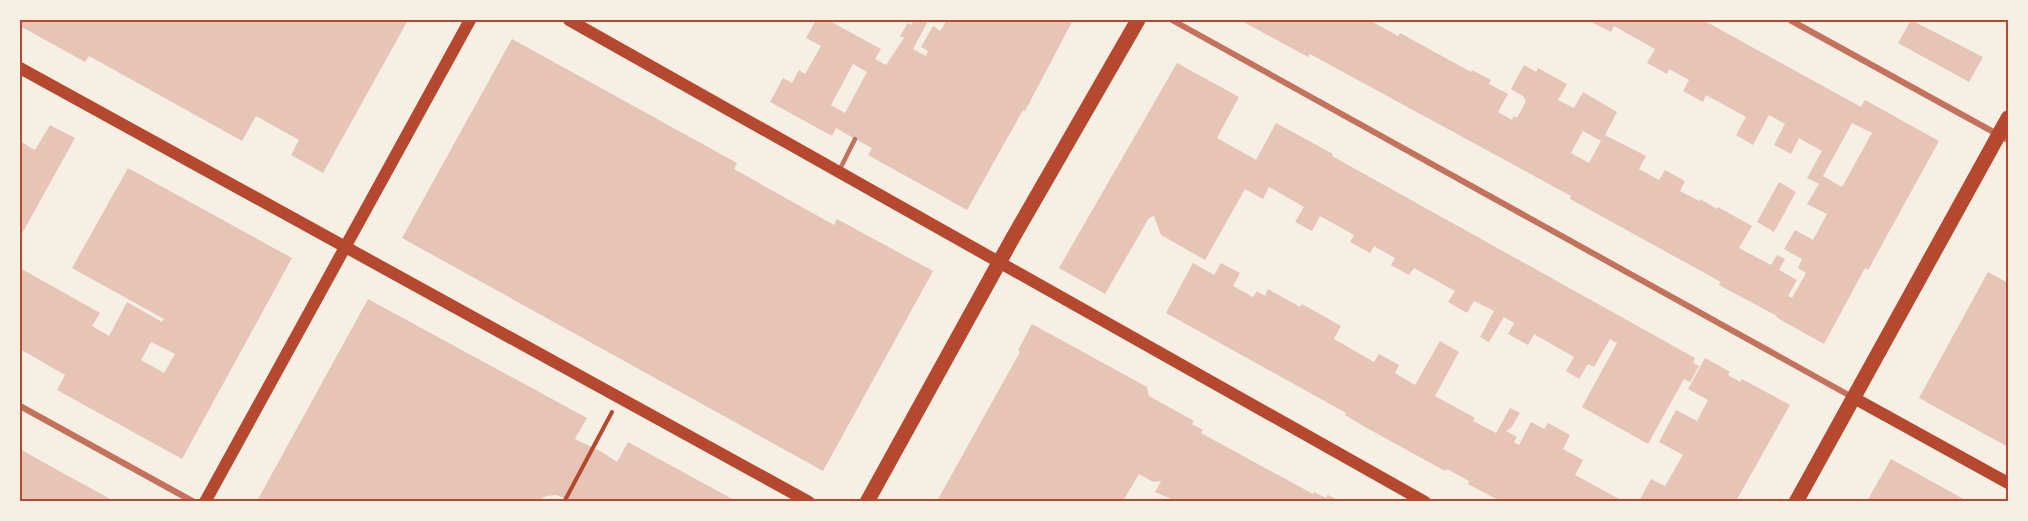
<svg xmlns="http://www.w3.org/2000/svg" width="2028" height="521" font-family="Inter,sans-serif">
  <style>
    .building { fill: #e6c5b7; fill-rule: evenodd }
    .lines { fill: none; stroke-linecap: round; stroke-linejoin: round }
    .path { stroke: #b5482f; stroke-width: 4 }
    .service { stroke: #c5725c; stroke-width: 4.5 }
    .minor { stroke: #c5725c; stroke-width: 6 }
    .secondary { stroke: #b5482f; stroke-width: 12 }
    .primary { stroke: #b5482f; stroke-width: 15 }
    .neatline { fill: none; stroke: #b5482f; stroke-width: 2 }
  </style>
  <rect width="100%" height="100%" fill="#f6efe4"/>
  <!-- building -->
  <g class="building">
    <polygon points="20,20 408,20 323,173 291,155 299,140 256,116 242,141 89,56 85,62 20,26"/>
    <path d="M 816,20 L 828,20 L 881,49 L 875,59 L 886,65 L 904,38 L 900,36 L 908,23 L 911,25 L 914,20 L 926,20 L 925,21 L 927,23 L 913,49 L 926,56 L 928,51 L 921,47 L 933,26 L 940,31 L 947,20 L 1073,20 L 1025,111 L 1023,110 L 967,210 L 868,155 L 872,148 L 855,139 L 836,128 L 832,136 L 770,102 L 783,78 L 792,83 L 799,70 L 805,74 L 821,46 L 806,38 ZM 853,64 L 867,72 L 845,113 L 831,105 Z"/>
    <path d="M 1240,20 L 1369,20 L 1398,36 L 1400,33 L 1471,72 L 1472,70 L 1491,80 L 1489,84 L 1508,94 L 1498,112 L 1512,120 L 1514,116 L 1517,118 L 1526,101 L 1523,96 L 1511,89 L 1524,65 L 1536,72 L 1538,68 L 1567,84 L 1558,100 L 1574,108 L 1583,92 L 1617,112 L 1605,135 L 1646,156 L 1639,169 L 1659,180 L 1665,170 L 1685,181 L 1680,191 L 1699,201 L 1700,199 L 1717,209 L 1718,207 L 1752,226 L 1739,248 L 1771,265 L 1777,255 L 1785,259 L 1779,270 L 1797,280 L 1788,296 L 1792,298 L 1806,273 L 1798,268 L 1802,259 L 1784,249 L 1795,230 L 1813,240 L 1827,214 L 1807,204 L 1819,184 L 1807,178 L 1822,151 L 1799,138 L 1791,154 L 1774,145 L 1785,124 L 1769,115 L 1753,145 L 1736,135 L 1746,117 L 1706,95 L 1703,102 L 1683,91 L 1689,80 L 1669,69 L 1667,74 L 1647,63 L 1655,49 L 1614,26 L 1611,32 L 1587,20 L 1703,20 L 1861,107 L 1865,100 L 1939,141 L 1868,270 L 1865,268 L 1824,344 L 1776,317 L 1777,316 L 1719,285 L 1721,282 L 1570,199 L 1571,196 L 1310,54 L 1308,57 ZM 1852,123 L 1872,133 L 1842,187 L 1823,176 ZM 1583,131 L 1601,141 L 1589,163 L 1571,153 Z"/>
    <polygon points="1911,20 1983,57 1969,82 1898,43"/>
    <polygon points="512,39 737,163 734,169 834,225 837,219 933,271 823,471 402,238"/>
    <polygon points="1177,63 1239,97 1217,138 1251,157 1256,160 1276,123 1333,154 1332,156 1695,358 1693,363 1699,366 1690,382 1684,379 1648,444 1582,407 1617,343 1610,339 1594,367 1588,364 1579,379 1566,371 1574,357 1534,334 1528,345 1508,334 1514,323 1504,317 1489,342 1480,337 1494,311 1474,301 1467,313 1448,302 1455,291 1414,268 1409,275 1391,265 1395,258 1374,246 1370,253 1350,242 1354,235 1320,216 1312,231 1295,222 1304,207 1269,187 1263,199 1245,189 1205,260 1161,235 1154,216 1149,218 1105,294 1059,268"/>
    <polygon points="50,125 75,138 20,237 20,141 35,150"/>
    <path d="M 128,168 L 292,258 L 182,459 L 57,390 L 65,375 L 20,349 L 20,268 L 100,313 L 92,326 L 109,336 L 127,302 L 162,322 L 164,319 L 72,268 ZM 151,342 L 175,354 L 164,373 L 141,360 Z"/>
    <polygon points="1779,182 1796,192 1774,232 1757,222"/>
    <polygon points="1193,263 1214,275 1221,263 1240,273 1233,286 1253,297 1257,291 1265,296 1268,289 1300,307 1302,304 1341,326 1334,339 1374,362 1379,354 1399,365 1395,373 1415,385 1440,341 1459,352 1435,396 1475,418 1473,421 1496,433 1510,408 1520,413 1511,428 1506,431 1517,437 1514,442 1519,445 1531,422 1544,429 1548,423 1570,435 1563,449 1583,460 1575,475 1623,501 1500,501 1468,484 1469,481 1447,469 1445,471 1365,427 1345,415 1346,413 1166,313"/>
    <polygon points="1988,272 2008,283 2008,447 1919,398"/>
    <polygon points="368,299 587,418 575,439 602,452 617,462 628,442 736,501 573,501 556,495 547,496 535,501 257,501"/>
    <polygon points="1032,324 1147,387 1149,396 1194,421 1192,424 1203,430 1201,433 1313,494 1314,492 1326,498 1328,495 1340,501 1176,501 1155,492 1161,481 1153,482 1139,474 1123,501 937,501 1020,352 1018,350"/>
    <polygon points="1705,358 1730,372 1728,375 1740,382 1742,379 1790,405 1736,501 1639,501 1651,479 1665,486 1683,455 1659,442 1676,410 1697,421 1708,400 1688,389"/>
    <polygon points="20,449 41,461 114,501 20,501"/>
    <polygon points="1891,459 1942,487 1967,501 1867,501"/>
  </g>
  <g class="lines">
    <!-- path -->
    <polyline class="path" points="564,502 612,412"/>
    <!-- service -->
    <polyline class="service" points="839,171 855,139"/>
    <!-- minor -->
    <g class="minor">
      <polyline points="1172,20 1854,398"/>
      <polyline points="1790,20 2008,140"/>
      <polyline points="20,406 194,502"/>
    </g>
    <!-- secondary -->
    <g class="secondary">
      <polyline points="569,20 1425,502"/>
      <polyline points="20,68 809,502"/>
      <polyline points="1854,398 2008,483"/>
      <polyline points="205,502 470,20"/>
    </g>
    <!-- primary -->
    <g class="primary">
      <polyline points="867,502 1011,241 1138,20"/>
      <polyline points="1796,502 2008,118"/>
    </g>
  </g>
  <!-- border -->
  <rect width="2028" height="521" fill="none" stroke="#f6efe4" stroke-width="42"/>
  <rect x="21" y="21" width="1986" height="479" class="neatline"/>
</svg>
